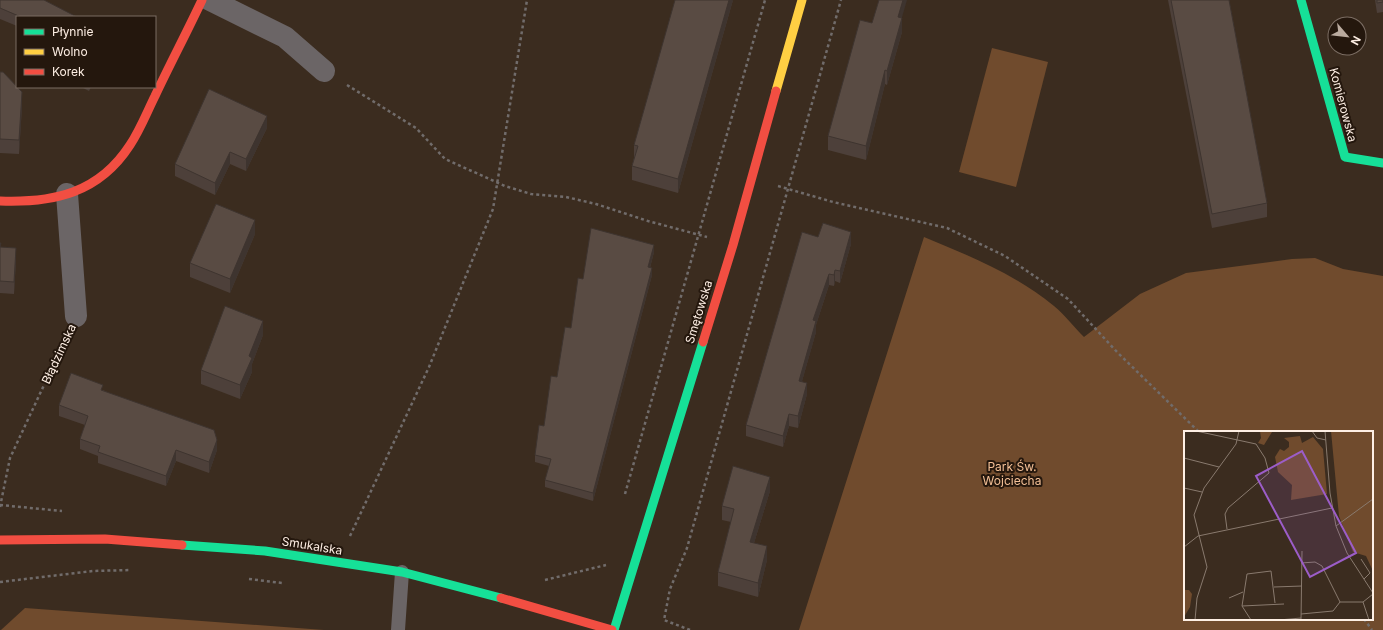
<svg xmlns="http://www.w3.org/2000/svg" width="1383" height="630" font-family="Inter,sans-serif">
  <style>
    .green { fill: #704b2d; fill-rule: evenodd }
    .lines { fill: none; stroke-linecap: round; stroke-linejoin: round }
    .path { stroke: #716c6b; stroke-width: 2.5; stroke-dasharray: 3 3; stroke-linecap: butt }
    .lane { stroke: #6b6566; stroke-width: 14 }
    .street { stroke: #6b6566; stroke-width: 22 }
    .fast { stroke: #16e098; stroke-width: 9 }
    .slow { stroke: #ffcf43; stroke-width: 9 }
    .jam { stroke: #f24e42; stroke-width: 9 }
    .wall { fill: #4d403a }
    .shaded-wall { fill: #3e342f }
    .building { fill: #594b43; stroke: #3e342f }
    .labels { text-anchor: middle; stroke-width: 4; stroke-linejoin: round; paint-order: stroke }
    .street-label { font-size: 12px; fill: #feefe4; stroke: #24170d }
    .park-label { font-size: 12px; fill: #f4c097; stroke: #24170d }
    .inset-road { fill: none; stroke: #897a6e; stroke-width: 1 }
    .view { fill: #9c5dc8; fill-opacity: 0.15; stroke: #9c5dc8; stroke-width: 2 }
    .inset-edge { fill: none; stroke: #feefe4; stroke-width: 2 }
  </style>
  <rect width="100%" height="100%" fill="#3b2c1f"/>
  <!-- green -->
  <g class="green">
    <polygon points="992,48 1048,62 1016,187 959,172"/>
    <path d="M 924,237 C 970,256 1015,274 1054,306 C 1065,315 1074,327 1084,337 L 1140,294 L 1186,273 L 1292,259 L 1315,258 L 1343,269 L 1383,276 L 1383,630 L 799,630 ZM 1185,432 L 1372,432 L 1372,619 L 1185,619 Z"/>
    <polygon points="25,608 324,630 1,630"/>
  </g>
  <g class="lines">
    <!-- path -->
    <g class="path">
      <polyline points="347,85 416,128 445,159 505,186 531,194 566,197 596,204 648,221 707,237"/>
      <polyline points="778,186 833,202 947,228 1005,256 1068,299 1117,352 1199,432"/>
      <polyline points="625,494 765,0"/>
      <polyline points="0,505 62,511"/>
      <polyline points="0,507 10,458 65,340"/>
      <polyline points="350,536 429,367 493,209 527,0"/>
      <polyline points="249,579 282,583"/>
      <polyline points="545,580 606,565"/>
      <polyline points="0,582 93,571 131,570"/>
      <polyline points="1364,619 1372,630"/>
      <polyline points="690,630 664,620 670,589 687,548 841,0"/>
    </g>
    <!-- lane -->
    <polyline class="lane" points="398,630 402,572"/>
    <!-- street -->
    <g class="street">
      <polyline points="210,0 285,37 324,71"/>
      <polyline points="67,194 76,316"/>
    </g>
    <!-- fast -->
    <g class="fast">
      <polyline points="1301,0 1345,157 1383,163"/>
      <polyline points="182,545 265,551 402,572 501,598"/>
      <polyline points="614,630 703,342"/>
    </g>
    <!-- slow -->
    <polyline class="slow" points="776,91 802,0"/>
    <!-- jam -->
    <g class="jam">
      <path d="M 0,201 C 54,203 99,193 130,145 C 140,130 147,112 155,96 C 170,64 187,32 202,0"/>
      <polyline points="703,342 733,245 776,91"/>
      <polyline points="0,540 105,539 182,545"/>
      <polyline points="501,598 612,630"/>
    </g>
  </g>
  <!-- wall -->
  <g class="wall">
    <polygon points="0,0 77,17 17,17 17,26 0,19"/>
    <polygon points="733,0 678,193 632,180 632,166 634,158 634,145"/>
    <polygon points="1168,0 1229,0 1267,203 1267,217 1212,228"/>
    <polygon points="1375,0 1383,0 1383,12 1377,13"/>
    <polygon points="902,18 902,32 887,85 885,84 866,160 828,150 828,136 872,23"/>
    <polygon points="0,72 22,106 19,154 0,153"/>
    <polygon points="81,87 91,87 89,91"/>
    <polygon points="267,128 246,171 230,164 215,195 175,176 175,164"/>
    <polygon points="255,234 230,293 190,277 190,263"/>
    <polygon points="818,237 851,244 840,283 835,281 834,286 829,285 816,325 816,332 802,381 807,394 798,428 789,426 783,447 746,436 746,425"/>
    <polygon points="0,243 0,247 16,260 14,294 0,293"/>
    <polygon points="654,252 650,268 652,275 593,501 545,487 545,480 549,466 535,462 535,455 544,426 557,377 571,328 583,279"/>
    <polygon points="263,335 252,364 252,372 240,399 201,384 201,370"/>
    <polygon points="103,390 217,450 209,473 176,461 166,486 98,463 98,456 80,449 80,439 85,425 59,416 59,405"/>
    <polygon points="770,491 754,543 767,560 758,597 718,586 718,572 731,522 722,520 722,506"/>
  </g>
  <!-- shaded-wall -->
  <g class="shaded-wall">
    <polygon points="729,0 733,0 678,193 678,179"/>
    <polygon points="903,0 907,0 898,31 898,17"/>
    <polygon points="902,18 902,32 887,85 887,71"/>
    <polygon points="885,70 885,84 866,160 866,146"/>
    <polygon points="22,92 22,106 19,154 19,140"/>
    <polygon points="267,116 267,128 246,171 246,159"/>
    <polygon points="230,152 230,164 215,195 215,183"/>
    <polygon points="255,220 255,234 230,293 230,279"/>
    <polygon points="851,232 851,244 840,283 840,271"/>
    <polygon points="654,245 654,252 648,275 648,267"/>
    <polygon points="16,248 16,260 14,294 14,282"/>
    <polygon points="652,268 652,275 593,501 593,493"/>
    <polygon points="835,270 835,281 834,286 834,275"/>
    <polygon points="829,274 829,285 816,325 816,332 799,392 799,381 813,320"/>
    <polygon points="263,321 263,335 252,364 252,372 240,399 240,385 249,356"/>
    <polygon points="807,383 807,394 798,428 798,416"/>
    <polygon points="789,414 789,426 783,447 783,436"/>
    <polygon points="217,440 217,450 209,473 209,462"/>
    <polygon points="176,450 176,461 166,486 166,476"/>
    <polygon points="770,477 770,491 750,556 750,542"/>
    <polygon points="767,546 767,560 758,597 758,583"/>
  </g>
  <!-- building -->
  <g class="building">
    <polygon points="0,0 44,0 77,17 21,17 0,8"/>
    <polygon points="675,0 729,0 678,179 632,166 638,146 634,145"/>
    <polygon points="879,0 903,0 898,17 902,18 887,71 885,70 866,146 828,136 860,20 872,23"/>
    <polygon points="1171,0 1229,0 1267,203 1212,214"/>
    <polygon points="1377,0 1383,0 1383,2 1377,3"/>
    <polygon points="0,72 3,72 22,92 19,140 0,139"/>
    <polygon points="209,89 267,116 246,159 230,152 215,183 175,164"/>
    <polygon points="216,204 255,220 230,279 190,263"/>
    <polygon points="823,223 851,232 840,271 835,270 834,275 829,274 813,320 816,321 799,381 807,383 798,416 789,414 783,436 746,425 802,232 818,237"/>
    <polygon points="591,228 654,245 648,267 652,268 593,493 545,480 551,459 535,455 539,425 544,426 551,376 557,377 565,327 571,328 578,278 583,279"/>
    <polygon points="0,243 1,243 0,247 16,248 14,282 0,281"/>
    <polygon points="225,306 263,321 249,356 252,358 240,385 201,370"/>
    <polygon points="71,373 103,385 101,390 214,430 217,440 209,462 176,450 166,476 98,452 100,446 80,439 88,416 59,405"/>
    <polygon points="733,466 770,477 750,542 767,546 758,583 718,572 734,509 722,506"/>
  </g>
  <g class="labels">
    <!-- street labels -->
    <g class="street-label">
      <text transform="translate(1343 105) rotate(75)" y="4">Komierowska</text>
      <text transform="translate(699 312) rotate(-73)" y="4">Smętowska</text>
      <text transform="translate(59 354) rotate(-65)" y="4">Błądzimska</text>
      <text transform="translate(312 546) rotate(9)" y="4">Smukalska</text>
    </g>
    <!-- park labels -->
    <g class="park-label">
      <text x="1012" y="471">Park Św.<tspan x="1012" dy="14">Wojciecha</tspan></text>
    </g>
  </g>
  <!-- overview -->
  <g transform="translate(1184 431)">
    <rect width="189" height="189" fill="#3b2c1f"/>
    <path d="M 76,0 L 88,1 L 80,14 L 74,12 L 77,7 ZM 147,0 L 189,0 L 189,140 L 182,125 L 169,121 L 155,85 ZM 116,5 L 118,12 L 129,6 L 139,18 L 143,63 L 107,69 L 108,54 L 94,41 L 91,26 L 96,18 L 100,20 L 105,16 L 105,11 L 100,7 ZM 0,159 L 5,159 L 8,163 L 6,176 L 0,186 Z" fill="#704b2d"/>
    <path class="inset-road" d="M 12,0 L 72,13 L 81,27 L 85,42 L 44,77 L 41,83 L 43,98M 128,0 L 133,7 L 142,9M 141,0 L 146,62 L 152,95 L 163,122 L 189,162M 0,27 L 35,36M 0,57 L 18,61M 152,95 L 189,68M 0,116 L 14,105 L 148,77M 177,128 L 186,142 L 180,148M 117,132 L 131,131 L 138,135 L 156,171 L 179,171 L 189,163M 90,156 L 118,155M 45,167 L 59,161M 179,171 L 185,189M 91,172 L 87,140 L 63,143 L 58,175 L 100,173M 58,175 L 67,189M 117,183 L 149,180 L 156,171M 11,189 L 13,167 L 23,136 L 10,84 L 20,57 L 52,13 L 55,0M 95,189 L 117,187M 117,189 L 118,120"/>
    <path class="view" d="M 118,20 L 172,122 L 126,146 L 72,45 Z"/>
    <rect width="189" height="189" class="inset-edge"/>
  </g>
  <!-- legend -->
  <rect x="16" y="16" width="140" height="72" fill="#24170d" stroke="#7b6d63"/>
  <rect x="24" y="29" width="20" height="6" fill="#16e098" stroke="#7b6d63"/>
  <text x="52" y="36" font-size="12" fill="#feefe4">Płynnie</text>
  <rect x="24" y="49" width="20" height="6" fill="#ffcf43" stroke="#7b6d63"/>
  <text x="52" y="56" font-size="12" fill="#feefe4">Wolno</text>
  <rect x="24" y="69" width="20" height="6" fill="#f24e42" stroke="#7b6d63"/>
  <text x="52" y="76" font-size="12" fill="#feefe4">Korek</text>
  <!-- north arrow -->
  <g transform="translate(1347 36) rotate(118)"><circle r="19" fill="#24170d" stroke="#7b6d63"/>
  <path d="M0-3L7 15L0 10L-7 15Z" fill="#baab9f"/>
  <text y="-6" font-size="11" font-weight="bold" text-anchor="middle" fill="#feefe4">N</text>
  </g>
</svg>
